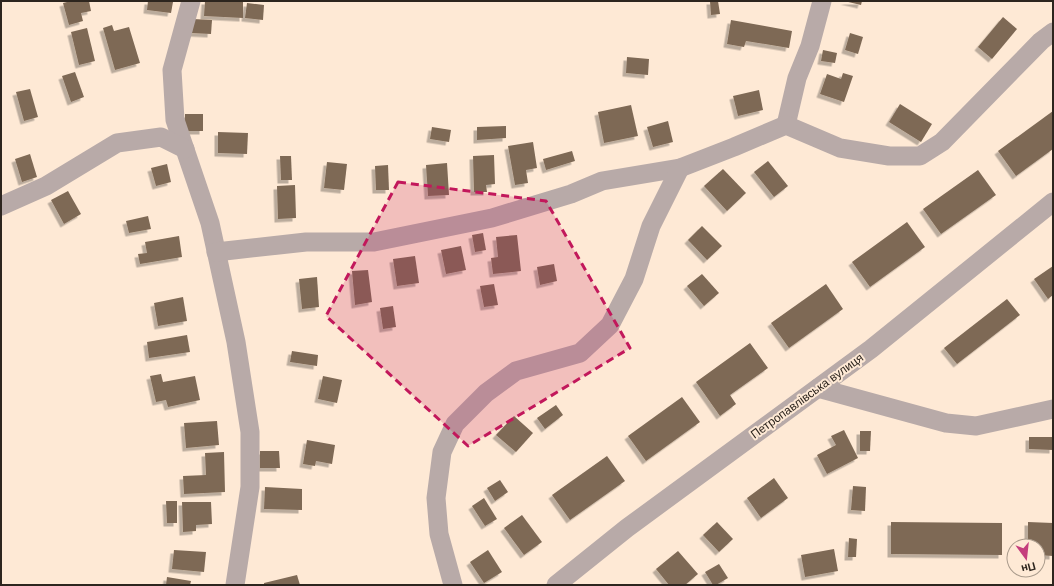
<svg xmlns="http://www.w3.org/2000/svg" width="1054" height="586" font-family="Helvetica,sans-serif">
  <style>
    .building { fill: #7e6955; filter: url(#shadow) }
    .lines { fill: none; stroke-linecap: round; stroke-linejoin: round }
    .minor { stroke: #b8aaa8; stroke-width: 19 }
    .marked { fill: #c2185b; fill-opacity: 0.2; stroke: #c2185b; stroke-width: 3; stroke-dasharray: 8 5; stroke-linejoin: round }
    .labels { text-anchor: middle; stroke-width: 4; stroke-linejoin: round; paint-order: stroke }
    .street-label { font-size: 12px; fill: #2d251e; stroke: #fee9d5 }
  </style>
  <defs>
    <filter id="shadow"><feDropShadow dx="-3.5" dy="3.5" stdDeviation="0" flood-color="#0004"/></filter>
  </defs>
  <rect width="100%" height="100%" fill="#fee9d5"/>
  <!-- building -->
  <g class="building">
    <polygon points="71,1 89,1 91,11 81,13 83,21 69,25 63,3"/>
    <polygon points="148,1 173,2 171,13 147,10"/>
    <polygon points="205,1 243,1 243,18 204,16"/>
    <polygon points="710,1 718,1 720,14 711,15"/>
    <polygon points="844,1 862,1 861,5"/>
    <polygon points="247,3 264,5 263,20 245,18"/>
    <polygon points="1003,17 1017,29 992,59 978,47"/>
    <polygon points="193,19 212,20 211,34 192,33"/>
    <polygon points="731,20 792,31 789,48 746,41 744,47 727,44"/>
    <polygon points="112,25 114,31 129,27 140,63 115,70 103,28"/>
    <polygon points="87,28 95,61 79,65 71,32"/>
    <polygon points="850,33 863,37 858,54 845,50"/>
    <polygon points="823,50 837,53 835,63 821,61"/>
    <polygon points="627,57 649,59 648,75 626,73"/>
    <polygon points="75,72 84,97 71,102 62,76"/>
    <polygon points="843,73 853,76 844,102 820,94 827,74 841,79"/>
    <polygon points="30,89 38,117 24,121 16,92"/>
    <polygon points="759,90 763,110 738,116 733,96"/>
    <polygon points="900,104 932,124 921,142 889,122"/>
    <polygon points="631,105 638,136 604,143 598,112"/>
    <polygon points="1053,111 1053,149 1016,176 998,151"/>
    <rect x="185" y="114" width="18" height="17"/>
    <polygon points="668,121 673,142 653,147 647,127"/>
    <polygon points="506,126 506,138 477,140 477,127"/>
    <polygon points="432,127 451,130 449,142 430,139"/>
    <polygon points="218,132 248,133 247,154 218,153"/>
    <polygon points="533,142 537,168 526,170 528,183 515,185 508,146"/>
    <polygon points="572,151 575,161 546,170 543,159"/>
    <polygon points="30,154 37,177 22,182 15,159"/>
    <polygon points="494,155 495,184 486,185 487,192 474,192 473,156"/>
    <polygon points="280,156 291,156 292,180 281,180"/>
    <polygon points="768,161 788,186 774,197 754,172"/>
    <polygon points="327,162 347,164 344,190 324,188"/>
    <polygon points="447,163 449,195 428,196 426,165"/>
    <polygon points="167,164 171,182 156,186 151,168"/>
    <polygon points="388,165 389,190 376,190 375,166"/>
    <polygon points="723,169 746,193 727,211 704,186"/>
    <polygon points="978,170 996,195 941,234 923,209"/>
    <polygon points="295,185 296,218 278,219 277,186"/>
    <polygon points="68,191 81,214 64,224 51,200"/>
    <polygon points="148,216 151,229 129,233 126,221"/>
    <polygon points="907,222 925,247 870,287 852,262"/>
    <polygon points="702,226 722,246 707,260 688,240"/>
    <polygon points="483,233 486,250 475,252 472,235"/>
    <polygon points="517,235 521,271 493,274 491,258 498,257 496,237"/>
    <polygon points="179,236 182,257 140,264 138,254 147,253 145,242"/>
    <polygon points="461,246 466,270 446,274 441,250"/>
    <polygon points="415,256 419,283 397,286 393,259"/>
    <polygon points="554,264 557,281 540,285 537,267"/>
    <polygon points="1053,266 1053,295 1048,299 1034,279"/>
    <polygon points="368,270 372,302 355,305 352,271"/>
    <polygon points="702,274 719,293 704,306 687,286"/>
    <polygon points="317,277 319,307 302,309 299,279"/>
    <polygon points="494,284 498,305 484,307 480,286"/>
    <polygon points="826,284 843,309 789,348 771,323"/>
    <polygon points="183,297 187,321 158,326 154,303"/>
    <polygon points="1007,299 1020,315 957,364 944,348"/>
    <polygon points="393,306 396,327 383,329 380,308"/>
    <polygon points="187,335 190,352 149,358 147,342"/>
    <polygon points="750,343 768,368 730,395 736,404 720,416 696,382"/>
    <polygon points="292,351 318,355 317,366 290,362"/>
    <polygon points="161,374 163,382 195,376 200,400 168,407 166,400 156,402 150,376"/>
    <polygon points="323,376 342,380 337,403 318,399"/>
    <polygon points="682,397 700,422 646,461 628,436"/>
    <polygon points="556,405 563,415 545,429 537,418"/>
    <polygon points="514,416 533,433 516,452 496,435"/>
    <polygon points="217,421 219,445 186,448 184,423"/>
    <polygon points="844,430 858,458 827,474 817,455 836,445 831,436"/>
    <polygon points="860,431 871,431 870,451 860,451"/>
    <polygon points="1029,437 1053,437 1053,450 1029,449"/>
    <polygon points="307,440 335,445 332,464 316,461 315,466 303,464"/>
    <polygon points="260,451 279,451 280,468 260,468"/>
    <polygon points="224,452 225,492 184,494 183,476 206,475 205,453"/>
    <polygon points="607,456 625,481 570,520 552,495"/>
    <polygon points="774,478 788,498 761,518 747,498"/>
    <polygon points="500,480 508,492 495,501 487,488"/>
    <polygon points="853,486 866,487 865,511 851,510"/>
    <polygon points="265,487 302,489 302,510 264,509"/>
    <polygon points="484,498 497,519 485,526 472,506"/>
    <polygon points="166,501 177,501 177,523 167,523"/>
    <polygon points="182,502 211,502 212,524 196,525 196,531 183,532"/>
    <polygon points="522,515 542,542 524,555 504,528"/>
    <polygon points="717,522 733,539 719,552 703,535"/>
    <polygon points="891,522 1002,523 1002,555 891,554"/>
    <polygon points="1028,522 1053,523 1053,556 1038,555 1038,546 1028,546"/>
    <polygon points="849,538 857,539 856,557 848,557"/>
    <polygon points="834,549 838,571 805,577 801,555"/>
    <polygon points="174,550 206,552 204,572 172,569"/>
    <polygon points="488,550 502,572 484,583 470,562"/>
    <polygon points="678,551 698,574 685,585 669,585 656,569"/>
    <polygon points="719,564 728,578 716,585 713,585 705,572"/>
    <polygon points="297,575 300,585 264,585 264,583"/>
    <polygon points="167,577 191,581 190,585 166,585"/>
  </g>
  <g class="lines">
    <!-- minor -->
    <g class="minor">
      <polyline points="191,1 172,70 175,120 210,223 236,342 250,432 250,487 235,585"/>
      <polyline points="786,125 797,78 810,46 822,1"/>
      <polyline points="1,206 46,186 117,143 161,137 185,149"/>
      <polyline points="216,252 306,242 374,242 492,218 571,194 602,181 680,168 734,147 786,125 840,148 889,156 920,156 942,142 1041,41 1053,32"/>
      <polyline points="818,388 946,423 976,426 1053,409"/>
      <polyline points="453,585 439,534 436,498 442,452 455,424 486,393 516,371 580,353 610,325 634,279 651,226 680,168"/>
      <polyline points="556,585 627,528 871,349 1053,202"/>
    </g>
  </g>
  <!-- marked area -->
  <path class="marked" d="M 398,182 L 546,201 L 630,348 L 468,446 L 326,316 Z"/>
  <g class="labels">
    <!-- street labels -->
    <g class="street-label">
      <text transform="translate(807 396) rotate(-36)" y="4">Петропавлівська вулиця</text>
    </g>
  </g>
  <!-- border -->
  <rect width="1054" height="586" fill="none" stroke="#2d251e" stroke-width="4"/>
  <!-- north arrow -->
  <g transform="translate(1026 558) rotate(165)"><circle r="19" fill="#fee9d5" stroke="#aa9b8c"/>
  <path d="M0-3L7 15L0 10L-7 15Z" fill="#c53e7d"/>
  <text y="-6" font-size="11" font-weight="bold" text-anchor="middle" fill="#2d251e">Пн</text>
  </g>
</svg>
